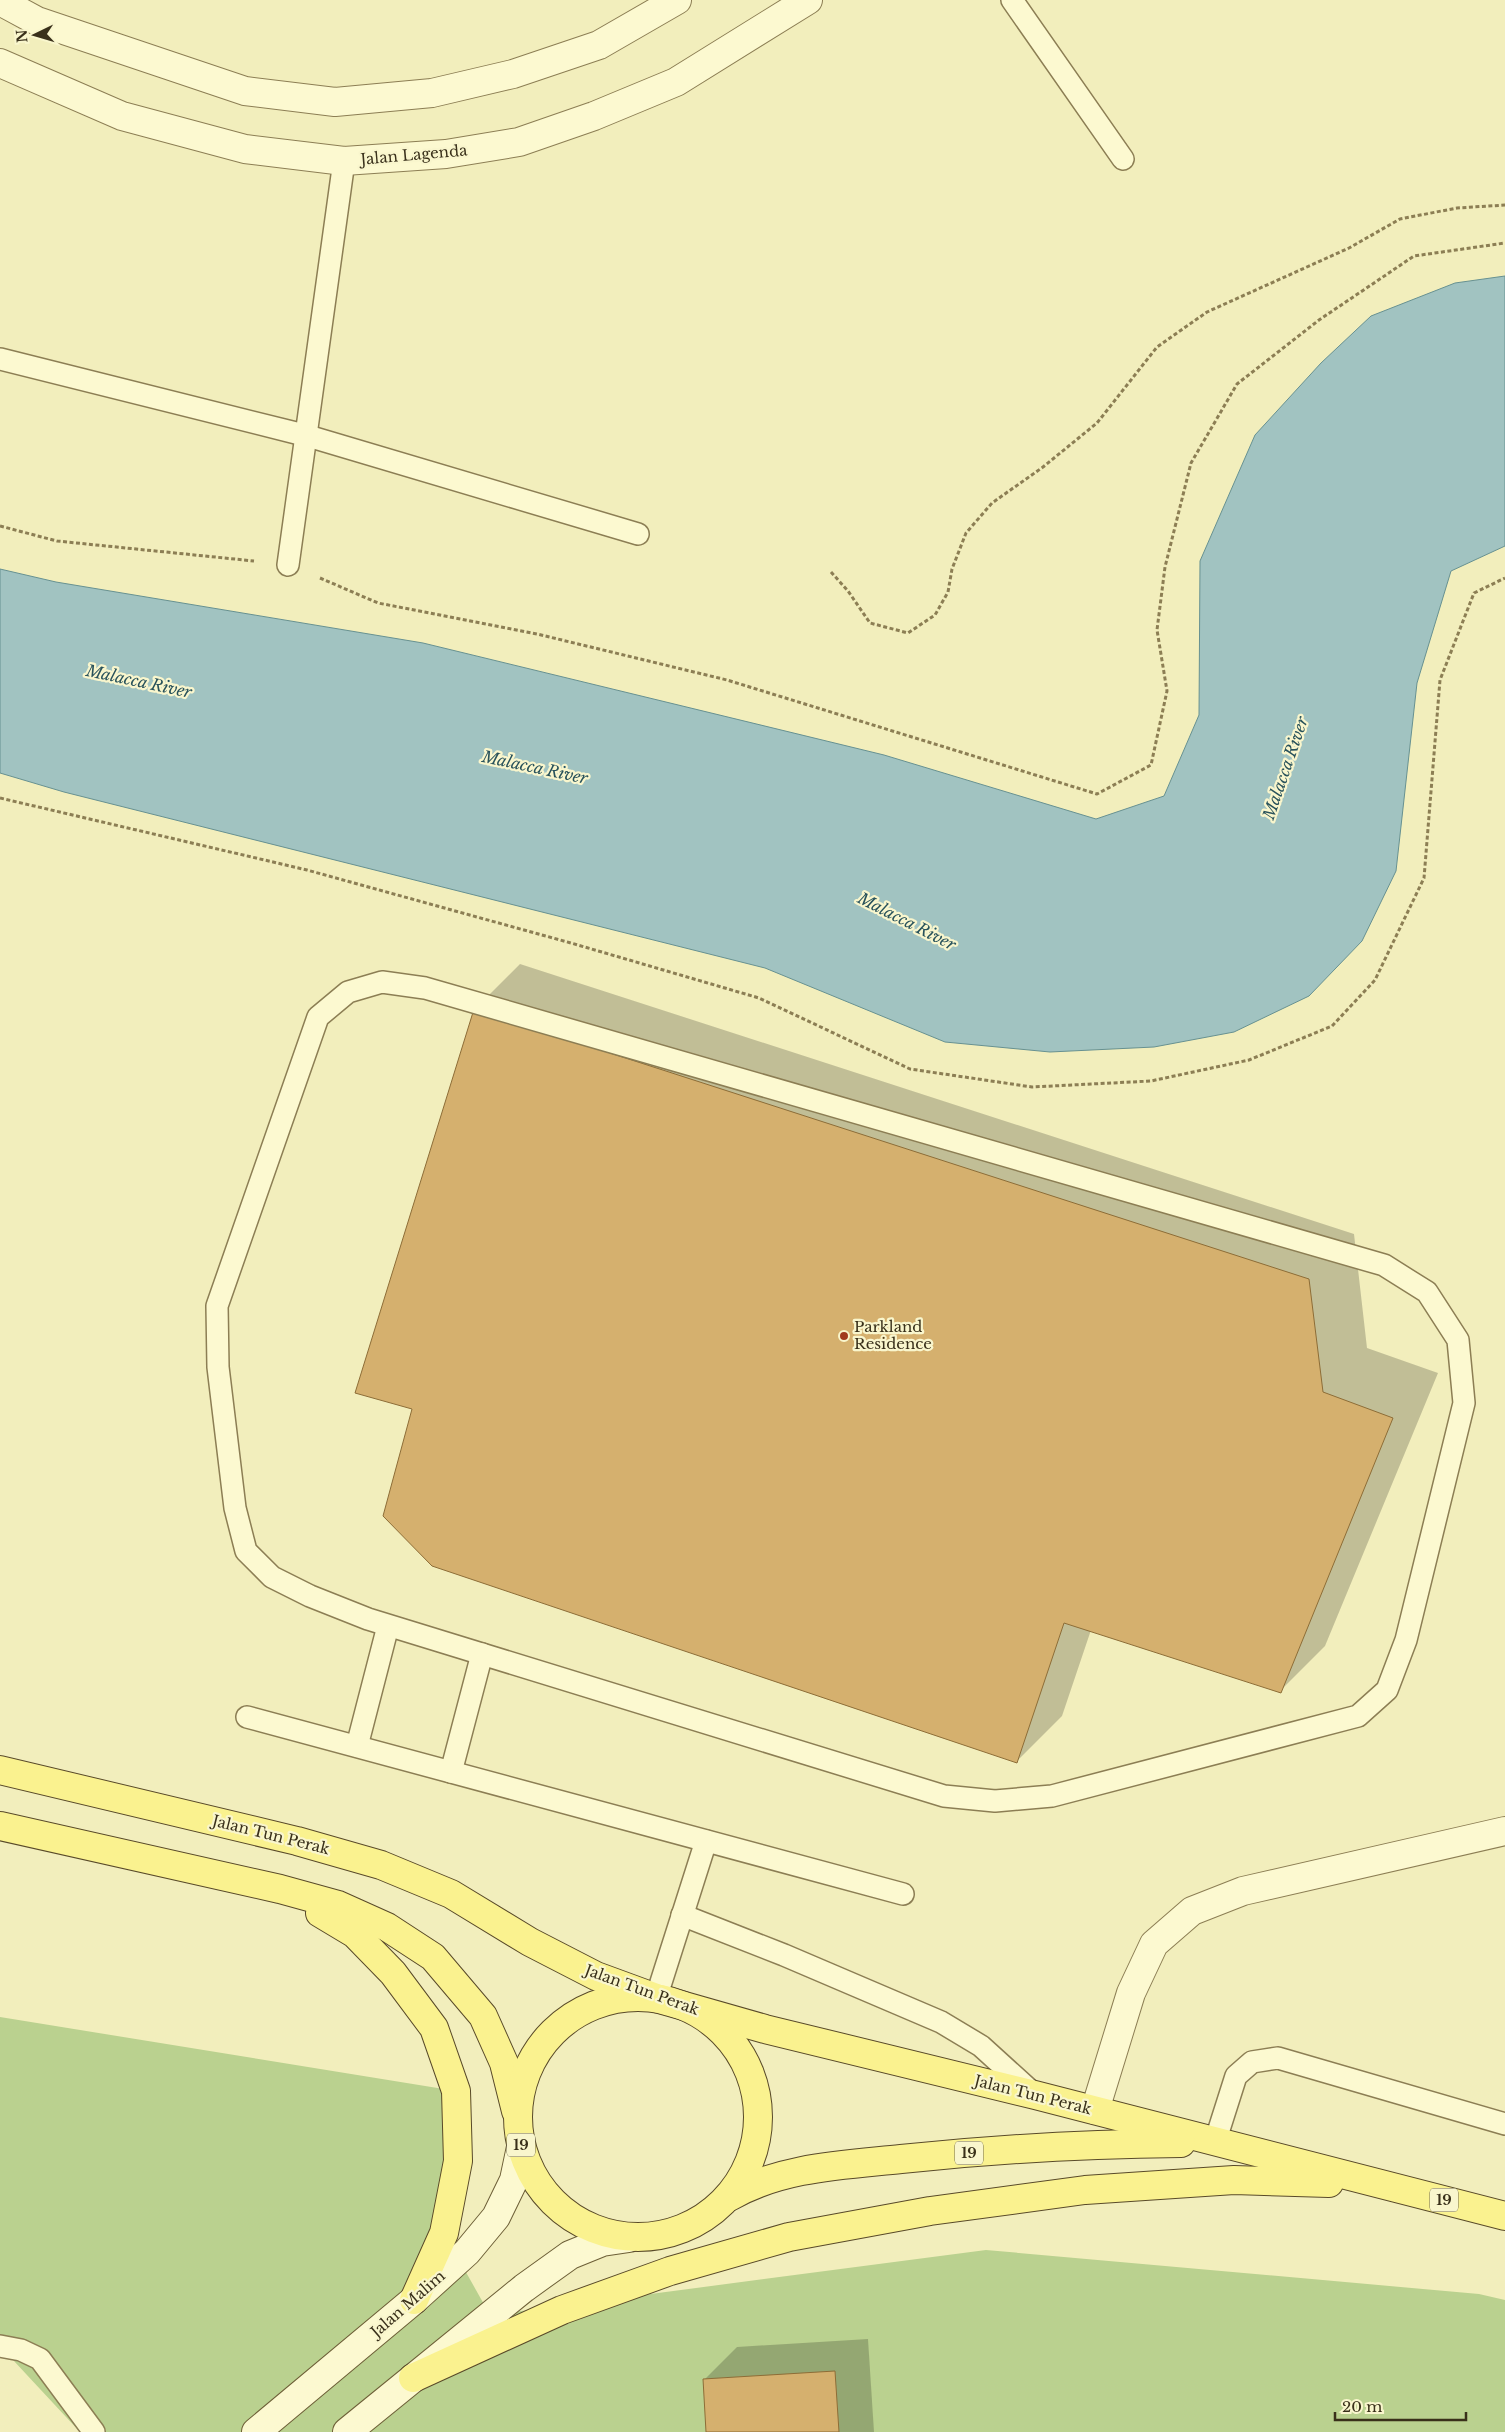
<svg xmlns="http://www.w3.org/2000/svg" width="1505" height="2432" font-family="'Libre Baskerville',serif">
  <style>
    .green { fill: #bad18f }
    .water { fill: #a1c3c1; stroke: #679191 }
    .shadow { fill: #0003 }
    .building { fill: #d5b06e; stroke: #8d6d37 }
    .lines { fill: none; stroke-linecap: round; stroke-linejoin: round }
    .service-casing { stroke: #8c7e54; stroke-width: 24 }
    .minor-casing { stroke: #8c7e54; stroke-width: 30 }
    .secondary-casing { stroke: #6d5f37; stroke-width: 30 }
    .primary-casing { stroke: #594a29; stroke-width: 30 }
    .path { stroke: #8c7e54; stroke-width: 3; stroke-dasharray: 4 2.5; stroke-linecap: butt }
    .service { stroke: #fcf9d0; stroke-width: 21 }
    .minor { stroke: #fcf9d0; stroke-width: 28 }
    .secondary { stroke: #fcf9d0; stroke-width: 28 }
    .primary { stroke: #faf28f; stroke-width: 28 }
    .poi-dot { fill: #a13b1e; stroke: #f9f6cd; stroke-width: 2 }
    .labels { text-anchor: middle; stroke-width: 4.5; stroke-linejoin: round; paint-order: stroke }
    .shield { fill: #f9f6cd; stroke: #736b50; stroke-width: 1 }
    .shield-label { font-size: 14px; font-weight: bold; fill: #39301a }
    .street-label { font-size: 15px; fill: #39301a; stroke: #f9f6cd }
    .poi-label { font-size: 15px; fill: #39301a; stroke: #f9f6cd; text-anchor: start }
    .water-label { font-size: 16px; font-style: italic; fill: #28525b; stroke: #f9f6cd }
  </style>
  <rect width="100%" height="100%" fill="#f2eebc"/>
  <!-- green -->
  <polygon class="green" points="0,2017 456,2091 444,2233 490,2315 986,2250 1479,2294 1505,2300 1505,2432 80,2432 0,2346"/>
  <!-- water -->
  <polygon class="water" points="1505,276 1505,546 1451,571 1417,683 1396,871 1362,941 1309,996 1234,1032 1154,1047 1050,1052 945,1042 765,968 64,792 0,773 0,569 56,582 423,643 884,755 1096,819 1164,796 1199,715 1200,561 1255,435 1321,363 1371,316 1455,283"/>
  <!-- shadow -->
  <g class="shadow">
    <polygon points="520,964 1354,1234 1367,1348 1438,1373 1325,1646 1280,1691 1091,1630 1062,1716 1017,1761 414,1408 475,1009"/>
    <polygon points="868,2339 874,2432 707,2432 704,2380 737,2347"/>
  </g>
  <!-- building -->
  <g class="building">
    <polygon points="474,1009 1309,1279 1323,1392 1393,1418 1281,1693 1064,1623 1017,1763 432,1566 383,1516 412,1409 355,1393"/>
    <polygon points="835,2371 839,2432 706,2432 703,2379"/>
  </g>
  <g class="lines">
    <!-- service casing -->
    <g class="service-casing">
      <g id="service">
        <polyline points="1012,0 1123,159"/>
        <polyline points="0,359 308,436 638,534"/>
        <polyline points="288,565 344,161"/>
        <polygon points="382,982 425,988 1384,1265 1427,1292 1458,1340 1464,1403 1406,1640 1387,1690 1358,1716 1052,1796 995,1801 944,1796 368,1619 310,1596 272,1577 246,1551 235,1508 218,1367 217,1306 318,1017 348,992"/>
        <polyline points="247,1717 903,1894"/>
        <polyline points="357,1746 388,1626"/>
        <polyline points="451,1772 482,1654"/>
        <polyline points="682,1915 784,1955 941,2022 981,2046 1035,2095"/>
        <polyline points="656,1998 706,1841"/>
        <polyline points="1215,2142 1236,2076 1252,2062 1278,2058 1505,2124"/>
        <polyline points="0,2346 21,2350 40,2359 94,2432"/>
      </g>
    </g>
    <!-- minor casing -->
    <g class="minor-casing">
      <g id="minor">
        <polyline points="0,1 37,21 245,91 335,102 432,93 513,74 599,45 677,0"/>
        <polyline points="0,63 122,116 245,149 344,161 446,154 519,142 594,116 676,82 808,0"/>
        <polyline points="1095,2110 1131,1993 1154,1944 1192,1911 1243,1891 1505,1831"/>
      </g>
    </g>
    <!-- secondary casing -->
    <g class="secondary-casing">
      <g id="secondary">
        <polyline points="256,2432 414,2300 467,2252 496,2217 514,2180 521,2147"/>
        <polyline points="347,2432 524,2288 570,2255 602,2242 629,2238"/>
      </g>
    </g>
    <!-- primary casing -->
    <g class="primary-casing">
      <g id="primary">
        <polyline points="0,1770 297,1841 381,1865 451,1894 530,1942 596,1976 656,1998 765,2029 1035,2095 1505,2216"/>
        <polyline points="0,1826 280,1889 338,1905 387,1927 433,1957 483,2016 504,2063 516,2111"/>
        <polyline points="320,1913 355,1934 393,1973 434,2028 456,2091 458,2161 444,2233 414,2300"/>
        <circle cx="638" cy="2117" r="120"/>
        <path d="M 729,2197 C 781,2167 843,2165 901,2159 C 995,2149 1087,2144 1181,2143"/>
        <polyline points="413,2378 562,2310 670,2271 789,2237 930,2211 1085,2190 1234,2180 1329,2183"/>
      </g>
    </g>
    <!-- path -->
    <g class="path">
      <polyline points="0,526 57,541 254,561"/>
      <polyline points="831,572 848,591 870,623 908,633 935,615 948,592 952,569 966,533 992,503 1043,467 1097,423 1157,347 1207,312 1349,248 1400,219 1457,208 1505,205"/>
      <polyline points="320,578 378,603 537,634 727,680 1097,794 1151,765 1167,691 1157,630 1165,567 1191,463 1237,384 1319,320 1414,256 1505,243"/>
      <polyline points="0,798 307,870 571,943 759,998 910,1069 1032,1087 1151,1081 1249,1060 1332,1026 1375,980 1424,878 1440,680 1474,593 1505,578"/>
    </g>
    <!-- service -->
    <use href="#service" class="service"/>
    <!-- minor -->
    <use href="#minor" class="minor"/>
    <!-- secondary -->
    <use href="#secondary" class="secondary"/>
    <!-- primary -->
    <use href="#primary" class="primary"/>
  </g>
  <!-- markers -->
  <circle class="poi-dot" cx="844" cy="1336" r="5"/>
  <g class="labels">
    <!-- shield labels -->
    <g class="shield">
      <rect x="507" y="2133.5" width="28" height="23" rx="4"/>
      <rect x="955" y="2141.5" width="28" height="23" rx="4"/>
      <rect x="1430" y="2188.5" width="28" height="23" rx="4"/>
    </g>
    <g class="shield-label">
      <text x="521" y="2150">19</text>
      <text x="969" y="2158">19</text>
      <text x="1444" y="2205">19</text>
    </g>
    <!-- street labels -->
    <g class="street-label">
      <text transform="translate(414 155) rotate(-5)" y="5">Jalan Lagenda</text>
      <text transform="translate(271 1835) rotate(14)" y="5">Jalan Tun Perak</text>
      <text transform="translate(642 1990) rotate(20)" y="5">Jalan Tun Perak</text>
      <text transform="translate(1033 2095) rotate(14)" y="5">Jalan Tun Perak</text>
      <text transform="translate(408 2304) rotate(-41)" y="5">Jalan Malim</text>
    </g>
    <!-- poi labels -->
    <g class="poi-label">
      <text x="854" y="1332">Parkland<tspan x="854" dy="17">Residence</tspan></text>
    </g>
    <!-- water labels -->
    <g class="water-label">
      <text transform="translate(139 681) rotate(12)" y="6">Malacca River</text>
      <text transform="translate(535 767) rotate(12)" y="6">Malacca River</text>
      <text transform="translate(1285 768) rotate(-71)" y="6">Malacca River</text>
      <text transform="translate(907 921) rotate(27)" y="6">Malacca River</text>
    </g>
  </g>
  <!-- north arrow -->
  <g transform="translate(35 35) rotate(265)" stroke="#f9f6cd" stroke-width="4" paint-order="stroke">
  <path d="M0-4L9 19L0 12L-9 19Z" fill="#39301a"/>
  <text y="-8" font-size="14" font-weight="bold" text-anchor="middle" fill="#39301a">N</text>
  </g>
  <!-- scale -->
  <path d="M1335 2412v8h131v-8" fill="none" stroke="#39301a" stroke-width="2.5"/>
  <text x="1342" y="2412" font-size="15" fill="#39301a" stroke="#f9f6cd" stroke-width="4" paint-order="stroke">20 m</text>
</svg>
